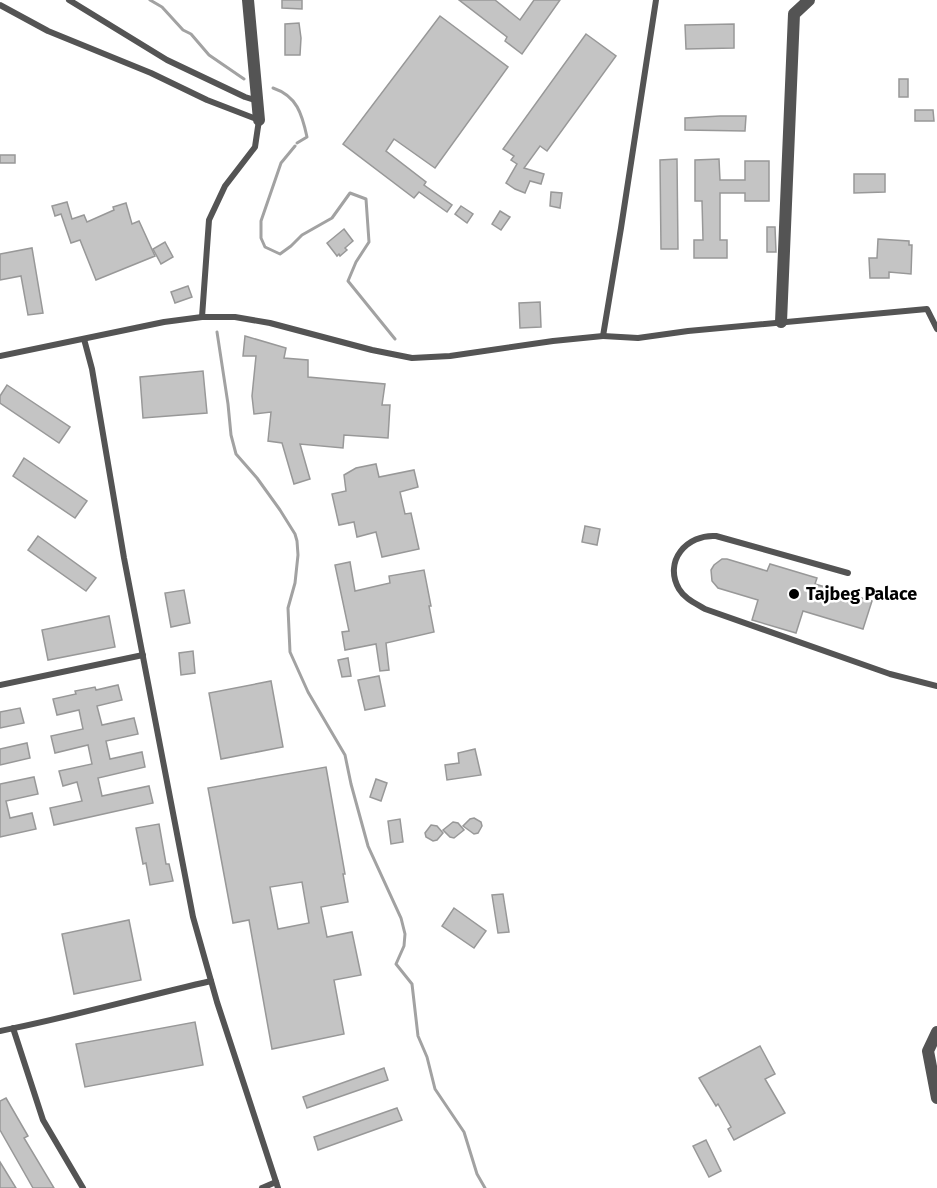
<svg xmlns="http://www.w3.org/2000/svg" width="937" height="1188" font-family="'Fira Sans',sans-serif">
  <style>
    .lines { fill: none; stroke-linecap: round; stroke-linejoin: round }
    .stream { stroke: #a2a2a2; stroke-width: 3 }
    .building { fill: #c4c4c4; stroke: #989898; stroke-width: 1.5; fill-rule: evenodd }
    .lane { stroke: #545454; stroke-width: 6 }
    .street { stroke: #545454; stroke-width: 12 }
    .poi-dot { fill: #000; stroke: #fff; stroke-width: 2 }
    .labels { text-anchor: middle; stroke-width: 5; stroke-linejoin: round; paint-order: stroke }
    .poi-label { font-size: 18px; font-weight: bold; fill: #000; stroke: #fff; text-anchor: start }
  </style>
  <rect width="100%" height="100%" fill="#fff"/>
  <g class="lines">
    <!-- stream -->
    <g class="stream">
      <polyline points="150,0 162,7 183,30 191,34 209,55 244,79"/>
      <path d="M 273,88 C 297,96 302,114 307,137 L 297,143"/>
      <polyline points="295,146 281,163 261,221 261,238 265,247 280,254 291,246 302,235 332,218 350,193 366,199 369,242 356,262 348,281 395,339"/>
      <polyline points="217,332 228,404 231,435 236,454 257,478 280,510 295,534 297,541 298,555 295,583 288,608 290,652 308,692 345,755 351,784 368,846 401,918 405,934 404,946 396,964 412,984 418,1036 427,1057 435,1089 464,1132 477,1174 485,1188"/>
    </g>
  </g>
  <!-- building -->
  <g class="building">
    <polygon points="282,0 302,0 302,9 282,8"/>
    <polygon points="459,0 495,0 520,20 534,0 560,0 522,54 505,41 507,37"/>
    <polygon points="440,16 508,67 435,168 394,139 386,151 426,182 424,185 452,205 447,212 419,192 414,198 343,144"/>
    <polygon points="299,23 301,38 300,55 285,55 285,24"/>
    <polygon points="734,24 734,48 686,49 685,25"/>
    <polygon points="586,34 616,56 547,151 540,146 524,168 544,174 541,184 530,181 525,193 515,189 506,183 517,164 511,160 514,156 503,149"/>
    <rect x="899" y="79" width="9" height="18"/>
    <polygon points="915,110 933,110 934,121 915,121"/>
    <polygon points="720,116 746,116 745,131 685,130 685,118"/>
    <rect x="0" y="155" width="15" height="8"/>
    <polygon points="677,159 678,249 661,249 660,160"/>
    <polygon points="719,159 720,180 745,180 745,161 769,161 769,201 745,201 745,193 720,193 720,240 727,240 727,258 694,258 694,240 703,240 702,201 695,201 695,160"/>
    <polygon points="854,174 885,174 885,192 854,193"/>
    <polygon points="551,192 562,193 560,208 550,206"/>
    <polygon points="67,202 72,219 84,215 87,222 114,210 113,207 126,203 132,224 139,221 155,256 96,280 80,240 71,243 61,214 55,216 52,206"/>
    <polygon points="461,206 473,214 467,223 455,214"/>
    <polygon points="500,211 510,217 501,230 492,224"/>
    <polygon points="767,227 775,227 776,252 767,252"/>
    <polygon points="344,229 353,241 345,248 347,250 340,256 339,254 337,256 327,243"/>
    <polygon points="878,239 909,241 909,245 912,245 911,274 889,272 889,278 870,278 869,258 877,258"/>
    <polygon points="165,242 173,257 161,264 153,249"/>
    <polygon points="32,248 43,313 28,315 21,276 0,280 0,254"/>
    <polygon points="188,286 192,297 175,303 171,292"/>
    <polygon points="540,302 541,327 520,328 519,303"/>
    <polygon points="245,336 286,348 284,358 308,360 308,377 385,384 382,405 390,405 388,438 344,435 343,448 300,444 310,479 294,484 282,443 268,441 271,412 254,414 252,396 256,356 243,356"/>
    <polygon points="203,371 207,413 143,418 140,377"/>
    <polygon points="7,385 70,427 59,443 0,403 0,396"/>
    <polygon points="24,458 87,501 75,518 13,476"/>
    <polygon points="376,464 379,477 414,470 418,487 400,492 405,514 411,513 419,549 382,557 376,532 357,537 354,522 339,525 332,494 346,491 344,475 356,468"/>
    <polygon points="585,526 600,529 597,545 582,542"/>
    <polygon points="38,536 96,578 86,591 28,550"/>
    <polygon points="722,559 727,559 767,571 770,564 817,578 815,584 872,601 863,629 803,611 796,633 752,620 758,600 718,588 712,581 711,570 714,565"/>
    <polygon points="350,562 355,591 390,583 389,576 424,570 431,606 429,606 434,632 386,643 389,670 380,671 376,644 345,650 342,632 349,631 335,565"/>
    <polygon points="184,590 190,623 171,627 165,593"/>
    <polygon points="109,616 115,647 48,660 42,630"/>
    <polygon points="193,651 195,673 181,675 179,653"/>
    <polygon points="348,658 351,676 342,677 338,660"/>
    <polygon points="379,676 385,706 365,710 358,680"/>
    <polygon points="271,681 283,747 221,759 209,693"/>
    <polygon points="118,685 122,700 97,706 102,725 134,718 138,734 106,741 110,759 142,752 145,767 98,778 102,796 149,786 153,803 54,825 50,808 82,801 77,782 63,786 59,771 92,764 88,745 55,753 51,736 83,729 79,710 57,715 53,699 76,694 75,691 95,687 96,690"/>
    <polygon points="20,708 24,723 0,728 0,712"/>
    <polygon points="27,743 30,758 0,765 0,749"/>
    <polygon points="475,749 481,775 447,780 445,765 459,763 458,753"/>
    <path d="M 326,767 L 345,874 L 343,874 L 348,902 L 321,907 L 327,937 L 352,932 L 361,975 L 334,980 L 344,1034 L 272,1049 L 249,920 L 233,923 L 208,788 ZM 302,882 L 309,923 L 278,929 L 270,887 Z"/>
    <polygon points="34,777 38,794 6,801 10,818 32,813 36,829 0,837 0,784"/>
    <polygon points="376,779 387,783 381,801 370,797"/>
    <polygon points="474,818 481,822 482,826 478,833 474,834 463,826 470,819"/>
    <polygon points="400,819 403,842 391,844 388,821"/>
    <polygon points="453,822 458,823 464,830 454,838 450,837 443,830"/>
    <polygon points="159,824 166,864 169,864 173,881 150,885 146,863 143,864 136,828"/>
    <polygon points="431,825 437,826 443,833 437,840 433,841 426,837 425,833"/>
    <polygon points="503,894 509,932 498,933 492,895"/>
    <polygon points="454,908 486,931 474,948 442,926"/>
    <polygon points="129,920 141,980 74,994 62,934"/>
    <polygon points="195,1022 203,1065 85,1087 76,1044"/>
    <polygon points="760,1046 775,1074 765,1079 785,1113 734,1140 728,1129 731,1127 718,1104 716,1106 699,1078"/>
    <polygon points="384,1068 388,1080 307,1108 303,1097"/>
    <polygon points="6,1098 28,1136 24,1138 54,1188 33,1188 0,1130 0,1101"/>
    <polygon points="397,1108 402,1120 318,1150 314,1137"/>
    <polygon points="706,1140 721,1171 709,1177 693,1146"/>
    <polygon points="0,1162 16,1188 0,1188"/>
  </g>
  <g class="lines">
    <!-- lane -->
    <g class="lane">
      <polyline points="69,0 167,60 245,97 258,101"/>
      <polyline points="0,5 48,31 151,73 207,100 259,120 255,147 225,186 209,220 202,317"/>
      <polyline points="603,336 638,338 688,331 927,309 937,329"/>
      <polyline points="84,339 92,369 124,558 193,917 217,1002 278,1188"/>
      <polyline points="0,356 164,322 202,317 235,317 270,323 372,350 412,358 450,356 553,341 603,336 621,228 656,0"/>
      <path d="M 848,573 L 716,536 C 687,534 663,561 679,589 C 685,599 695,603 705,609 L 890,674 L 937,686"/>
      <polyline points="0,685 143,655"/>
      <polyline points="13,1028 43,1120 83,1188"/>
      <path d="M 0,1031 C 71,1017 141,997 211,981"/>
      <polyline points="262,1188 276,1182"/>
    </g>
    <!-- street -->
    <g class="street">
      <polyline points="248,0 259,120"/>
      <polyline points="781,322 794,14 809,0"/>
      <polyline points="937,1032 928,1051 937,1098"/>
    </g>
  </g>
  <!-- markers -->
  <circle class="poi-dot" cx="794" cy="594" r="6"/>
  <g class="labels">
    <!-- poi labels -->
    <g class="poi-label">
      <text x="806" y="600">Tajbeg Palace</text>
    </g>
  </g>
</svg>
